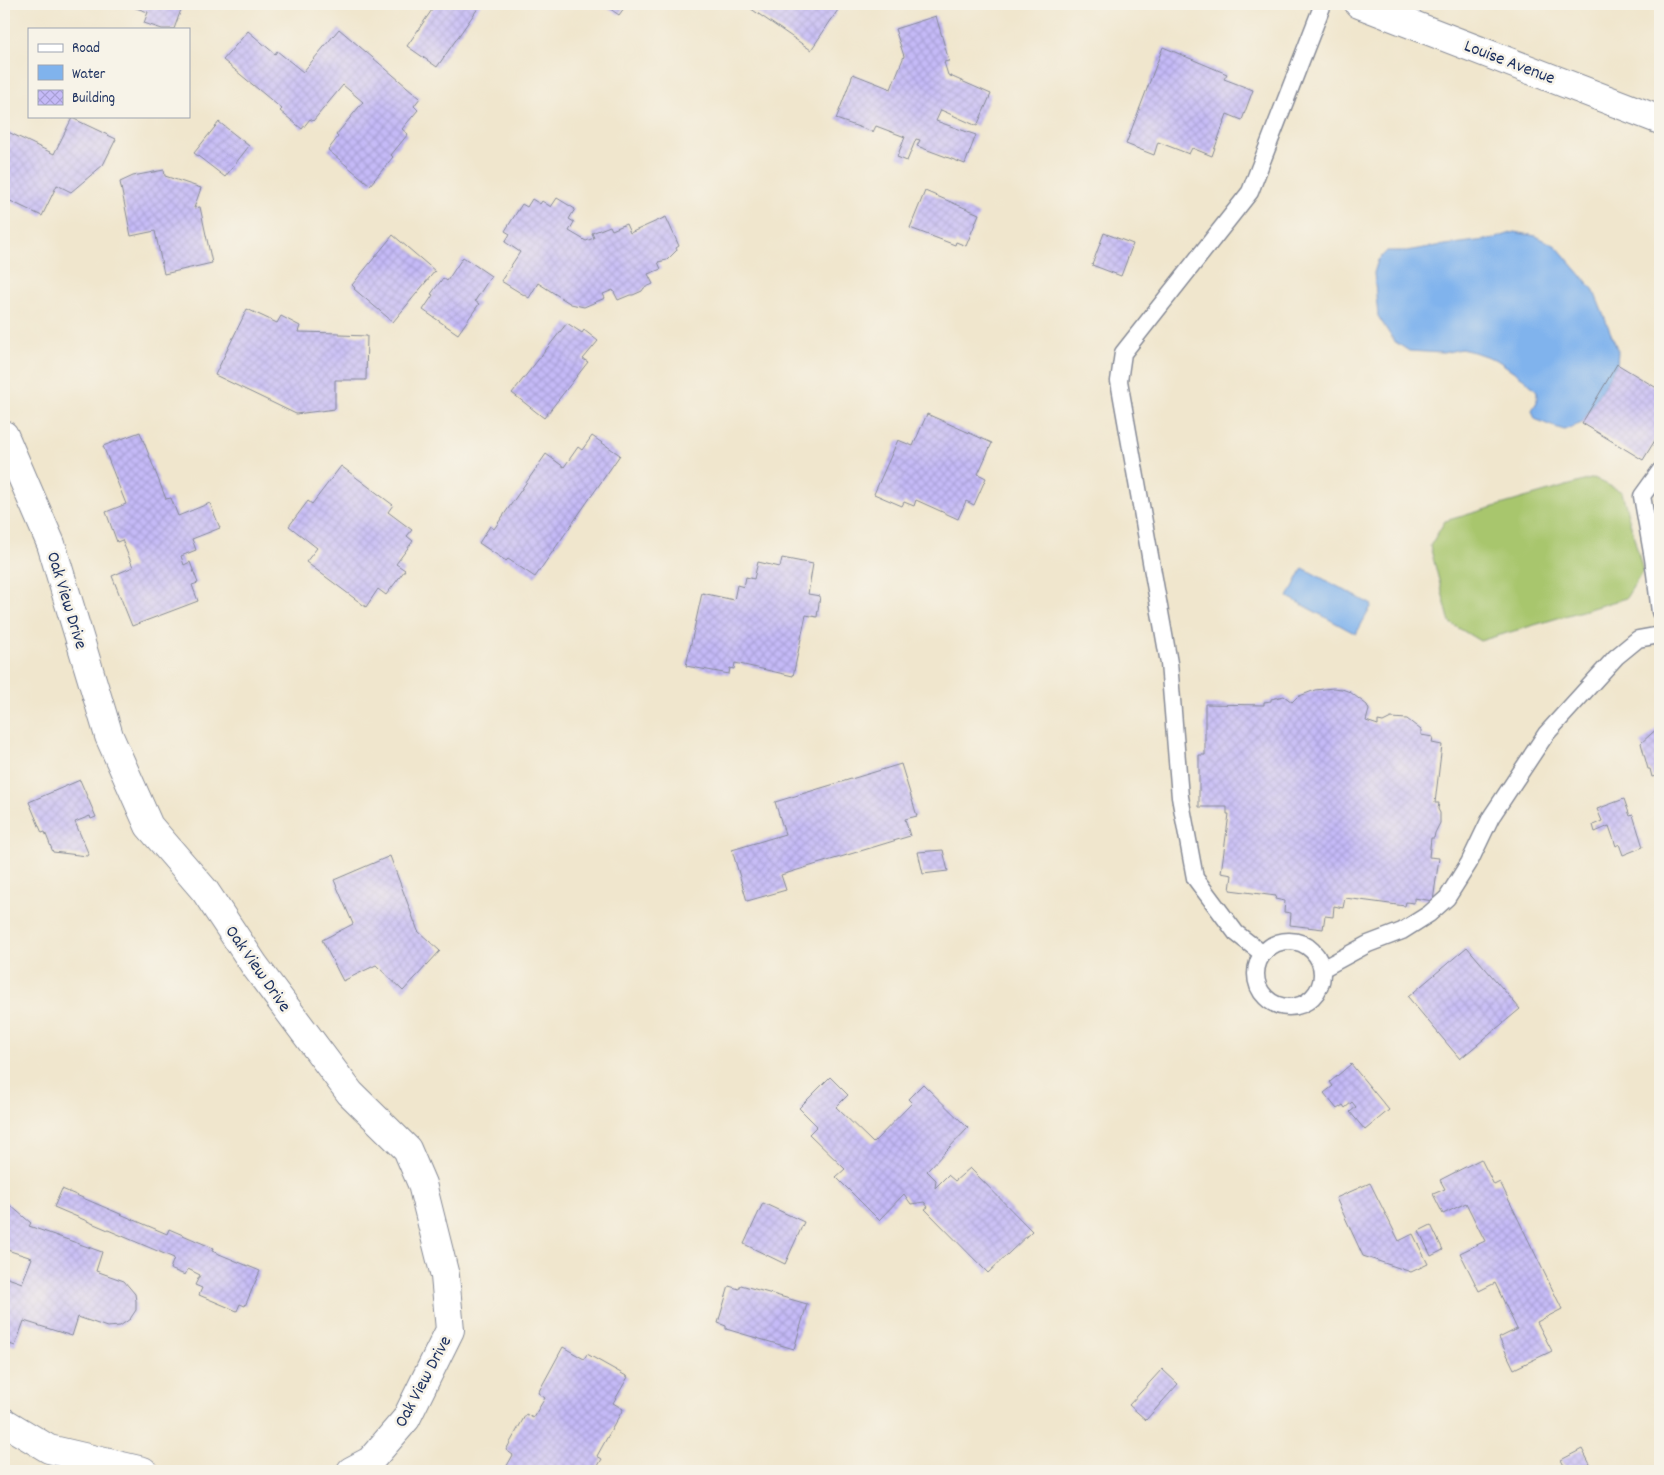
<svg xmlns="http://www.w3.org/2000/svg" width="1664" height="1475" font-family="Dekko,sans-serif">
  <style>
    .garden { fill: #a8c66d; stroke: #627a66 }
    .water { fill: #80b3ed; stroke: #4e71a6 }
    .building { fill: url(#building-cross-hatch) }
    .lines { fill: none; stroke-linecap: round; stroke-linejoin: round }
    .service-casing { stroke: #868a96; stroke-width: 19 }
    .minor-casing { stroke: #868a96; stroke-width: 30 }
    .tertiary-casing { stroke: #868a96; stroke-width: 30 }
    .service { stroke: #fff; stroke-width: 16 }
    .minor { stroke: #fff; stroke-width: 28 }
    .tertiary { stroke: #fff; stroke-width: 28 }
    .labels { text-anchor: middle; stroke-width: 5; stroke-linejoin: round; paint-order: stroke }
    .street-label { font-size: 18px; fill: #1b2f5e; stroke: #f7f3e8 }
  </style>
  <defs>
    <pattern id="building-cross-hatch" width="8" height="8" patternUnits="userSpaceOnUse" patternTransform="scale(1.25)"><rect width="8" height="8" fill="#c5baf7"/><path d="M0 0l8 8M0 8l8-8" fill="none" stroke="#a9a0d6"/></pattern>
  </defs>
  <rect width="100%" height="100%" fill="#f7f3e8"/>
  <filter id="ink" filterUnits="userSpaceOnUse"><feTurbulence type="fractalNoise" baseFrequency=".02" numOctaves="2"/><feDisplacementMap in="SourceGraphic" scale="10" xChannelSelector="R" yChannelSelector="G"/><feConvolveMatrix kernelMatrix="1 2 1 2 8 2 1 2 1" color-interpolation-filters="sRGB"/></filter>
  <filter id="wash" filterUnits="userSpaceOnUse"><feTurbulence type="fractalNoise" baseFrequency=".0096" numOctaves="4" result="noise"/><feDisplacementMap in="SourceGraphic" scale="20" xChannelSelector="R" yChannelSelector="G"/><feGaussianBlur stdDeviation="1.12" result="paint"/><feColorMatrix in="noise" values="0 0 0 0 0 0 0 0 0 0 0 0 0 0 0 0 0 1.4 0 .05"/><feComposite in="paint" operator="in"/></filter>
  <g filter="url(#wash)">
    <rect width="100%" height="100%" fill="#f0e6cd"/>
    <!-- garden -->
    <polygon class="garden" points="1594,478 1622,492 1643,571 1626,598 1480,641 1450,623 1430,546 1445,521"/>
    <!-- water -->
    <g class="water">
      <polygon points="1514,232 1536,236 1556,246 1593,289 1618,351 1617,364 1582,423 1564,430 1549,425 1535,419 1532,410 1537,402 1537,391 1523,378 1497,360 1474,352 1461,349 1443,353 1409,351 1394,341 1378,316 1374,273 1378,260 1387,251 1407,251 1429,247 1493,239"/>
      <polygon points="1303,568 1372,605 1356,634 1288,597"/>
    </g>
    <g id="blocks">
      <!-- building -->
      <g class="building">
        <polygon points="124,4 183,4 174,29 162,29 144,23 148,12"/>
        <polygon points="436,4 481,4 437,67 407,46"/>
        <polygon points="603,4 627,4 619,15"/>
        <polygon points="744,4 842,4 811,50"/>
        <polygon points="936,16 949,61 944,62 948,75 991,94 977,126 941,110 936,121 976,135 965,164 917,146 920,140 916,139 907,161 897,157 905,137 876,126 873,132 836,119 853,74 891,89 904,56 895,29"/>
        <polygon points="339,29 420,98 414,106 418,110 402,129 408,134 391,155 393,157 370,185 328,150 338,137 336,135 363,102 343,85 313,121 310,119 302,129 280,111 282,109 223,60 248,31 275,54 277,51 303,72"/>
        <polygon points="1163,47 1227,74 1224,79 1253,90 1242,120 1227,114 1212,156 1192,148 1189,154 1158,142 1154,155 1126,144"/>
        <polygon points="72,118 116,139 103,165 71,192 57,185 42,216 4,198 4,130 54,154"/>
        <polygon points="219,122 249,146 225,177 194,153"/>
        <polygon points="164,170 165,176 201,188 194,208 200,207 212,263 164,274 155,231 131,236 120,182 133,176"/>
        <polygon points="925,191 979,214 966,246 956,242 955,245 910,228"/>
        <polygon points="557,198 575,209 569,219 574,222 569,231 586,241 594,238 592,233 610,226 612,230 626,224 630,233 666,217 679,246 676,248 677,250 667,260 658,262 661,269 648,274 653,284 644,288 642,291 633,295 630,295 618,300 613,290 603,294 605,298 584,307 571,304 538,283 529,298 501,281 520,252 505,242 510,234 505,231 522,204 527,207 532,199 540,204 542,201 551,207"/>
        <polygon points="1104,233 1133,244 1121,276 1092,265"/>
        <polygon points="393,235 435,271 393,322 354,289 355,288 352,285"/>
        <polygon points="463,257 491,276 475,301 479,304 458,334 423,310 433,295 431,294 443,278 447,281"/>
        <polygon points="247,309 277,323 281,316 300,326 298,332 340,333 340,335 367,336 366,380 335,380 335,409 296,414 215,375"/>
        <polygon points="567,323 582,333 584,330 598,341 583,359 588,362 544,418 512,393"/>
        <polygon points="1617,364 1660,390 1660,432 1643,460 1582,423"/>
        <polygon points="927,414 992,443 978,474 986,478 974,505 966,501 958,519 916,500 914,506 904,502 902,506 874,494 898,440 913,446"/>
        <polygon points="140,432 166,499 171,498 178,516 210,503 220,528 192,539 196,550 181,556 184,565 190,562 198,583 192,585 198,601 132,626 112,576 133,567 122,540 117,542 106,512 126,504 103,446"/>
        <polygon points="592,436 620,455 535,577 508,559 506,561 479,543 490,526 494,529 546,454 564,467 578,447 582,450"/>
        <polygon points="341,466 393,505 388,512 412,530 407,536 413,541 396,564 405,570 386,595 378,589 366,607 306,562 317,548 289,526 308,501 312,504"/>
        <polygon points="782,558 813,564 808,594 820,596 817,617 806,615 793,676 735,663 734,669 730,668 729,674 686,666 702,593 734,600 737,585 744,587 746,577 754,579 758,562 780,567"/>
        <polygon points="1333,688 1342,689 1350,692 1367,705 1369,710 1366,721 1378,725 1378,721 1383,722 1391,718 1407,719 1421,730 1421,735 1433,737 1432,743 1442,745 1435,803 1439,803 1438,809 1440,813 1440,823 1435,833 1434,838 1431,838 1429,857 1439,858 1433,901 1414,898 1414,903 1406,902 1405,906 1345,898 1343,908 1334,906 1333,917 1325,916 1323,929 1290,925 1291,913 1284,912 1285,901 1275,899 1276,896 1230,890 1232,875 1221,873 1229,814 1227,814 1227,807 1199,807 1199,755 1205,755 1205,704 1264,705 1264,702 1271,701 1271,699 1284,696 1292,702 1297,697 1315,690"/>
        <polygon points="1660,726 1660,775 1652,777 1650,769 1648,769 1641,743"/>
        <polygon points="901,764 917,816 905,819 910,836 781,875 786,890 747,901 732,850 785,834 775,802"/>
        <polygon points="80,780 96,817 91,819 90,816 75,822 89,855 87,856 53,852 45,832 42,833 29,802"/>
        <polygon points="1624,799 1630,816 1633,815 1643,847 1623,855 1619,844 1616,846 1609,826 1595,832 1593,825 1602,821 1597,809"/>
        <polygon points="943,850 948,871 923,874 918,852"/>
        <polygon points="390,856 418,931 440,951 403,991 376,965 343,981 322,940 353,924 334,880"/>
        <polygon points="1467,947 1520,1009 1460,1059 1408,997"/>
        <polygon points="1351,1064 1389,1110 1365,1130 1350,1112 1356,1107 1352,1102 1345,1108 1343,1105 1337,1109 1324,1093 1333,1086 1330,1082"/>
        <polygon points="830,1077 848,1095 836,1107 873,1143 912,1103 908,1099 923,1084 968,1128 927,1171 936,1180 935,1188 948,1175 955,1181 970,1168 1032,1231 988,1273 925,1209 928,1207 924,1202 911,1204 904,1194 879,1220 836,1177 845,1169 809,1134 817,1126 799,1108"/>
        <polygon points="1481,1159 1494,1185 1500,1182 1562,1309 1537,1322 1552,1351 1514,1369 1499,1338 1517,1329 1495,1283 1479,1291 1460,1253 1485,1241 1466,1203 1443,1214 1433,1194 1445,1189 1440,1180"/>
        <polygon points="1370,1183 1399,1241 1413,1234 1428,1264 1411,1272 1363,1256 1336,1198"/>
        <polygon points="62,1189 167,1234 169,1229 213,1248 212,1251 260,1271 245,1306 240,1304 237,1311 199,1295 202,1288 195,1285 200,1275 188,1269 185,1275 170,1269 174,1258 54,1207"/>
        <polygon points="4,1200 31,1223 29,1226 102,1252 96,1271 124,1281 135,1294 136,1301 136,1310 130,1319 120,1326 107,1327 78,1317 72,1336 24,1321 15,1346 4,1342 4,1280 5,1277 22,1283 32,1258 4,1249"/>
        <polygon points="763,1203 804,1222 785,1264 744,1244"/>
        <polygon points="1431,1225 1443,1250 1431,1256 1419,1231"/>
        <polygon points="741,1285 807,1304 794,1349 726,1329 726,1326 718,1323 729,1286 739,1289"/>
        <polygon points="563,1347 584,1359 587,1354 628,1377 613,1403 623,1409 597,1456 602,1459 595,1471 504,1471 513,1455 506,1450 526,1414 533,1418 545,1398 538,1393"/>
        <polygon points="1162,1369 1178,1384 1146,1420 1129,1405"/>
        <polygon points="1582,1449 1593,1470 1567,1471 1561,1460"/>
      </g>
    </g>
  </g>
  <g filter="url(#ink)">
    <use href="#blocks" fill-opacity="0" stroke="#868a96" stroke-width="1"/>
    <g class="lines">
      <!-- service casing -->
      <g class="service-casing">
        <g id="service">
          <polyline points="1660,471 1642,496 1653,558 1660,612"/>
          <circle cx="1289" cy="974" r="33"/>
          <polyline points="1263,954 1236,933 1195,878 1180,797 1169,663 1119,381 1123,353 1250,192 1323,4"/>
          <polyline points="1322,969 1368,944 1402,931 1429,914 1447,898 1469,863 1491,817 1546,734 1616,657 1638,639 1660,635"/>
        </g>
      </g>
      <!-- minor casing -->
      <g class="minor-casing">
        <g id="minor">
          <polyline points="4,435 51,544 109,736 149,826 205,891 255,966 350,1093 407,1149 422,1184 445,1276 450,1330 406,1419 370,1461 351,1471"/>
          <polyline points="4,1422 49,1449 143,1471"/>
        </g>
      </g>
      <!-- tertiary casing -->
      <g class="tertiary-casing">
        <polyline id="tertiary" points="1359,4 1660,120"/>
      </g>
      <!-- service -->
      <use href="#service" class="service"/>
      <!-- minor -->
      <use href="#minor" class="minor"/>
      <!-- tertiary -->
      <use href="#tertiary" class="tertiary"/>
    </g>
  </g>
  <g class="labels">
    <!-- street labels -->
    <g class="street-label">
      <text transform="translate(1510 61) rotate(21)" y="6">Louise Avenue</text>
      <text transform="translate(68 600) rotate(73)" y="6">Oak View Drive</text>
      <text transform="translate(259 968) rotate(55)" y="6">Oak View Drive</text>
      <text transform="translate(422 1381) rotate(-62)" y="6">Oak View Drive</text>
    </g>
  </g>
  <!-- margin -->
  <rect width="1664" height="1475" fill="none" stroke="#f7f3e8" stroke-width="20"/>
  <!-- legend -->
  <rect x="28" y="28" width="162" height="90" fill="#f7f3e8" stroke="#9fa5b1"/>
  <rect x="38" y="44" width="25" height="8" fill="#ffffff" stroke="#9fa5b1"/>
  <text x="72" y="52" font-size="15" fill="#1b2f5e">Road</text>
  <rect x="38" y="65" width="25" height="15" fill="#80b3ed" stroke="#9fa5b1"/>
  <text x="72" y="78" font-size="15" fill="#1b2f5e">Water</text>
  <rect x="38" y="90" width="25" height="15" fill="url(#building-cross-hatch)" stroke="#9fa5b1"/>
  <text x="72" y="102" font-size="15" fill="#1b2f5e">Building</text>
</svg>
